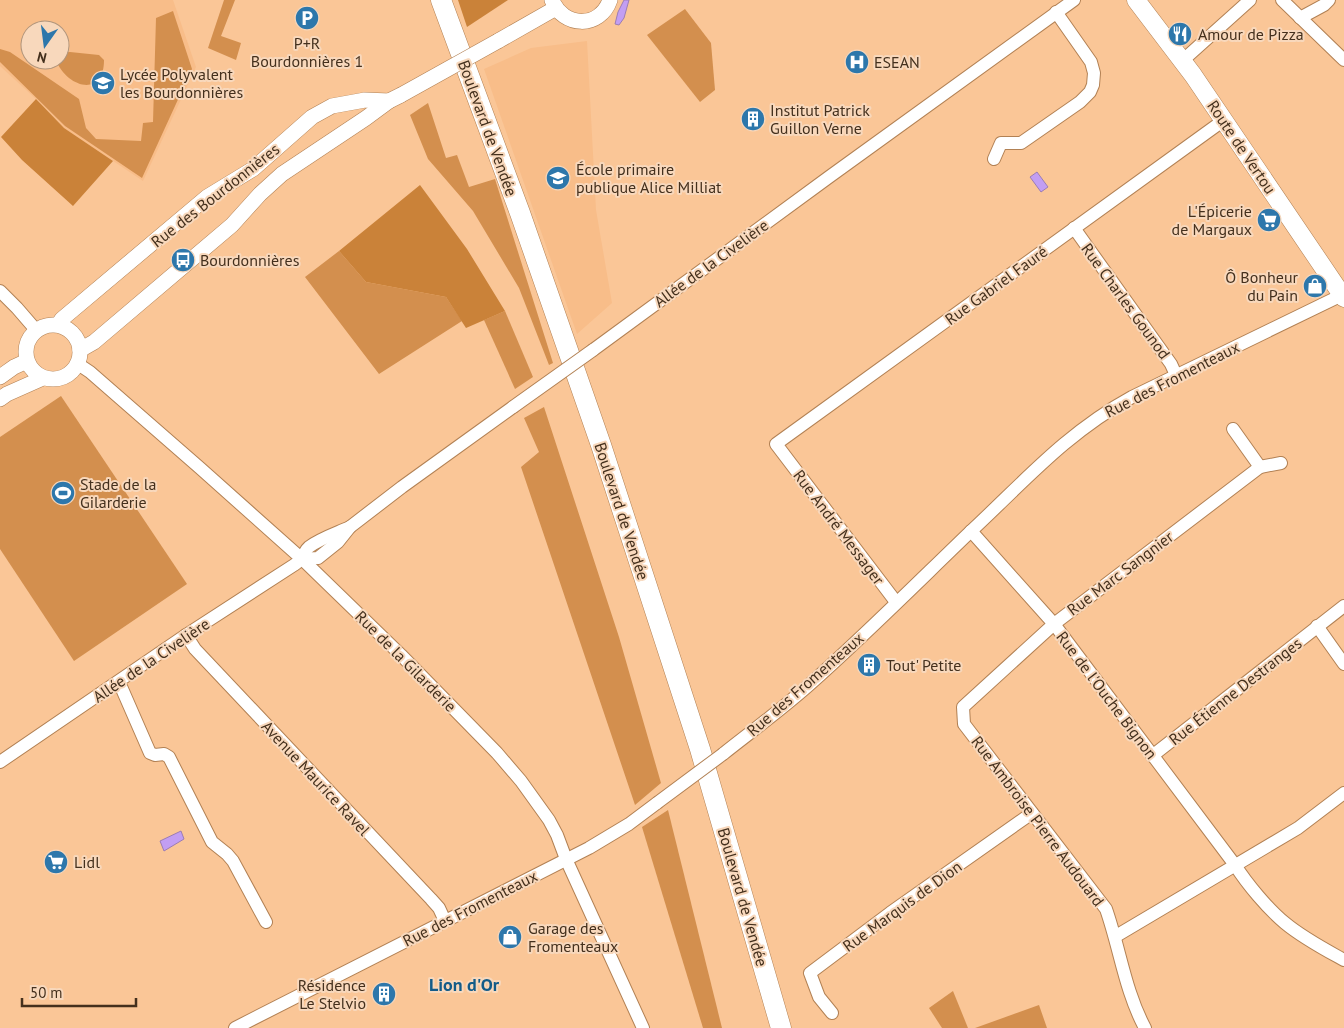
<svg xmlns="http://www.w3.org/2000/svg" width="1344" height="1028" font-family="'PT Sans',sans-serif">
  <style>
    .built { fill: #f8bd89; fill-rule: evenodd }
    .green { fill: #d38f4e }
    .forest { fill: #ca8239 }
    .water { fill: #c29ef3; stroke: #9c7db3 }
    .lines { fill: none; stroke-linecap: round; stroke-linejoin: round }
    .minor-casing { stroke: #b28154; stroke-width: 14 }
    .tertiary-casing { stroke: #b28154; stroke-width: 16 }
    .secondary-casing { stroke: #b28154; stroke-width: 19 }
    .primary-casing { stroke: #b28154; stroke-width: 21 }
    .minor { stroke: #fff; stroke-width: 12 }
    .tertiary { stroke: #fff; stroke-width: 15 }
    .secondary { stroke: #fff; stroke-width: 18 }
    .primary { stroke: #fff; stroke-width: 20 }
    .minor-bridge-casing { stroke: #b28154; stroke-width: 14; stroke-linecap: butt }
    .tertiary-bridge-casing { stroke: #b28154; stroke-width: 16; stroke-linecap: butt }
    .minor-bridge { stroke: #fff; stroke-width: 12 }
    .tertiary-bridge { stroke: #fff; stroke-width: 15 }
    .labels { text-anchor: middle; stroke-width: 4; stroke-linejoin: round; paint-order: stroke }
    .poi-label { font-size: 16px; fill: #44301d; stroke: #f8d8bc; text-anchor: start }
    .street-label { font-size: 16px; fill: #44301d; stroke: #f8d8bc }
    .neighbourhood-label { font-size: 18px; font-weight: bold; fill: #135b88; stroke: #f8d8bc }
  </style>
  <rect width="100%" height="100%" fill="#fac697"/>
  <!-- built -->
  <g class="built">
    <path d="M 0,0 L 173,0 L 196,67 L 143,181 L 64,128 L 36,99 L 0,66 ZM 30,30 L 60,30 L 60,60 L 30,60 Z"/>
    <polygon points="587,41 596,210 612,303 577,334 484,69 531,48"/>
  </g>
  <!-- green -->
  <g class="green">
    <polygon points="224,0 235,0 221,36 241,43 236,60 208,48"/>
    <polygon points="685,9 711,43 715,90 700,102 647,35"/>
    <polygon points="173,11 192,69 142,178 65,126 0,62 0,49 10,52 79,99 86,128 96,139 141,141 143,123 153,122 156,18"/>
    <path d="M 70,52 L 99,55 L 104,60 C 104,99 66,87 56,60 L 60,60 L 60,53 Z"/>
    <polygon points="428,103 446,158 457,155 469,187 495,179 553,363 549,365 519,288 473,211 428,159 410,115"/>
    <polygon points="339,251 366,282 446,297 462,321 379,374 305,277"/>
    <polygon points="505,311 533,377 515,389 484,320"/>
    <polygon points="61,396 187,584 74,661 0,549 0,437"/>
    <polygon points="544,407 619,637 661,783 635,805 521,467 539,452 524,418"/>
    <polygon points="668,810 722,1028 703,1028 642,827"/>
    <polygon points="953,991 968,1028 942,1028 929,1008"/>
    <polygon points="1039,1005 1047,1028 975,1028"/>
  </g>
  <!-- forest -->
  <g class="forest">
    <polygon points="458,0 508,0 467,27"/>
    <polygon points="36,99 64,128 113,161 73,206 22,160 1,137"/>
    <polygon points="420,185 467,249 505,311 466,328 446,297 366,282 339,251"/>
  </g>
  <!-- water -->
  <g class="water">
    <polygon points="624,0 629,0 624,18 619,25 615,24 618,12"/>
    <polygon points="1037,172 1048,187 1041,192 1030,177"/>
    <polygon points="181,831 184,839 164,851 160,841"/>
  </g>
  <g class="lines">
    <!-- minor casing -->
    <g class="minor-casing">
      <g id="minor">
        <polyline points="1282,0 1344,60"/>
        <polyline points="1300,18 1324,5 1329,0"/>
        <polyline points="1181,62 1250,0"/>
        <polyline points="994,159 1001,143 1021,143 1080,102 1090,92 1093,85 1094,73 1091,62 1056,12"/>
        <polyline points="1074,228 1171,364 1176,375"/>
        <polyline points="0,291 17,308 36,330"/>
        <polyline points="593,350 829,177 1074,0"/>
        <polyline points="78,364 90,372 200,468 302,559 401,655 497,753 521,781 549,820 557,835 566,859 643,1028"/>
        <polyline points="1233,429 1260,467"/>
        <path d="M 971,531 L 1054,624 L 1235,865 C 1247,884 1268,909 1285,923 C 1303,938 1324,949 1344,960"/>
        <polyline points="302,559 318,558 338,542 350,527 402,487 513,407"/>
        <polyline points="896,602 776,444 1224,120"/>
        <polyline points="1317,626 1344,664"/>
        <polyline points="186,635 195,649 431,899 439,908 445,921"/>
        <polyline points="119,682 150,753 155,755 164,754 169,757 212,842 227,854 233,861 266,922"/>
        <path d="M 723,754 C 752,731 782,709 809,685 C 864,636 916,584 969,533 C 1023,483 1066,433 1132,397 L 1344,294"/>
        <polyline points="1152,756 1344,606"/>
        <path d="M 0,762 L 186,635 L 294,565 C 304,559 303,552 309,547 C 321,538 337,533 350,527"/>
        <polyline points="1116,936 1298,828 1344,793"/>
        <polyline points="832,1013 819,997 810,973 890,913 1032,813"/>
        <polyline points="235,1028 589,848 629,824 657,803"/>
        <path d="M 1145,1028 C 1125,991 1120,949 1106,909 L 964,724 L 963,707 L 1054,624 L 1260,467 L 1281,463"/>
      </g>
    </g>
    <!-- tertiary casing -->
    <g class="tertiary-casing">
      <g id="tertiary">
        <path d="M 552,0 C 563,28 600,29 610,0"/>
        <polyline points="498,41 556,8"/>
        <circle cx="53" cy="352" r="27"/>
        <polyline points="58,325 62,319 207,197 253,169 312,117 332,106 365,100 389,101"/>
        <polyline points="80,350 94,342 232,225 260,194 282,174 366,118 389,101 401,95"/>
        <polyline points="0,377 14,367 27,361"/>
        <polyline points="0,399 7,394 43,378"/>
      </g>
    </g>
    <!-- secondary casing -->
    <g class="secondary-casing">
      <polyline id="secondary" points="1136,0 1193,75 1344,298"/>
    </g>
    <!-- primary casing -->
    <g class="primary-casing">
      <polyline id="primary" points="441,0 520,213 601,445 700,749 781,1028"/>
    </g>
    <!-- minor -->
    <use href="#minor" class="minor"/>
    <!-- tertiary -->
    <use href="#tertiary" class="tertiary"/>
    <!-- secondary -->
    <use href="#secondary" class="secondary"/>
    <!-- primary -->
    <use href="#primary" class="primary"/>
    <!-- minor-bridge casing -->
    <g class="minor-bridge-casing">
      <g id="minor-bridge">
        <polyline points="513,407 593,350"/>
        <polyline points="657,803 723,754"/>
      </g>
    </g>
    <!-- tertiary-bridge casing -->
    <g class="tertiary-bridge-casing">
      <polyline id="tertiary-bridge" points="401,95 498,41"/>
    </g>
    <!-- minor-bridge -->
    <use href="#minor-bridge" class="minor-bridge"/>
    <!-- tertiary-bridge -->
    <use href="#tertiary-bridge" class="tertiary-bridge"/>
  </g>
  <!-- icons -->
  <defs>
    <g id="parking-disc" transform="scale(1.25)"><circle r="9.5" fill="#2d77ab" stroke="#f8d8bc"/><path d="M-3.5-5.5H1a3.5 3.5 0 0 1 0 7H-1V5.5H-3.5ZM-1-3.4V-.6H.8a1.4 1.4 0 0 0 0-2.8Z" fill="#fff"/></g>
    <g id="restaurant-disc" transform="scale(1.25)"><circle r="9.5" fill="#2d77ab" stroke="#f8d8bc"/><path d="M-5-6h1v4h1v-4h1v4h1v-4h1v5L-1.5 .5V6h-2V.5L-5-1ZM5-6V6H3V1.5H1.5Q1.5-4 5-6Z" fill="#fff"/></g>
    <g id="hospital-disc" transform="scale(1.25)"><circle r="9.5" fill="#2d77ab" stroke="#f8d8bc"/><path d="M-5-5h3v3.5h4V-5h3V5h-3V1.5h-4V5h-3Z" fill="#fff"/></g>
    <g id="school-disc" transform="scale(1.25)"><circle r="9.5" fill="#2d77ab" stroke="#f8d8bc"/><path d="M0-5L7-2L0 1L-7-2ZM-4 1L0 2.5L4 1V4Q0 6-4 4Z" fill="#fff"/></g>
    <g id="building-disc" transform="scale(1.25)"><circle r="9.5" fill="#2d77ab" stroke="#f8d8bc"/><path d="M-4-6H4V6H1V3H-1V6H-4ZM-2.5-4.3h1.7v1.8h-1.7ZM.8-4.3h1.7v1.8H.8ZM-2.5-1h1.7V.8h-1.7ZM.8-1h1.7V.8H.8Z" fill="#fff"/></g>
    <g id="supermarket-disc" transform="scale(1.25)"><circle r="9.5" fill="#2d77ab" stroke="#f8d8bc"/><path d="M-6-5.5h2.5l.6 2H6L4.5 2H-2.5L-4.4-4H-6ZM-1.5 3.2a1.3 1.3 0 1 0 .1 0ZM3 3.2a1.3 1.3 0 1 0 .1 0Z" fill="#fff"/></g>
    <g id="bus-disc" transform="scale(1.25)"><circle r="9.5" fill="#2d77ab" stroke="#f8d8bc"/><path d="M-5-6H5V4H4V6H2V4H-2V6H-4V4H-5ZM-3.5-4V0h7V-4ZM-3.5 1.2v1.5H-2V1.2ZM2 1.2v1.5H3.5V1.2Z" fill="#fff"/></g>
    <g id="shop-disc" transform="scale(1.25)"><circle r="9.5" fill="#2d77ab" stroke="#f8d8bc"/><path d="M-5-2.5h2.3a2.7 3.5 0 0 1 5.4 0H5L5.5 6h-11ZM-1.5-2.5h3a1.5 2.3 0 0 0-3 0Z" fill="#fff"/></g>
    <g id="stadium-disc" transform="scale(1.25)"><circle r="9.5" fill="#2d77ab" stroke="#f8d8bc"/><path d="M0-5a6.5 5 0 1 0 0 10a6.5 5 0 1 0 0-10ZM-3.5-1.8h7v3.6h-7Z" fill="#fff"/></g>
  </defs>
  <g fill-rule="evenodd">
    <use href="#parking-disc" x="307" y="18"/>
    <use href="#restaurant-disc" x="1180" y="34"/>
    <use href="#hospital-disc" x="857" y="62"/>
    <use href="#school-disc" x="103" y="83"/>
    <use href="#building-disc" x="753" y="119"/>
    <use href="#school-disc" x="558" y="178"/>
    <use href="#supermarket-disc" x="1269" y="220"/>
    <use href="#bus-disc" x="183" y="260"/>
    <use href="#shop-disc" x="1315" y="286"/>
    <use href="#stadium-disc" x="63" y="493"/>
    <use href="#building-disc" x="869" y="665"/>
    <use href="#supermarket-disc" x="56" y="862"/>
    <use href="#shop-disc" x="510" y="937"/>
    <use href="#building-disc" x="384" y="994"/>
  </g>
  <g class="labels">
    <!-- poi labels -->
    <g class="poi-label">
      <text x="1198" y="40">Amour de Pizza</text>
      <text x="307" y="49" text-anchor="middle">P+R<tspan x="307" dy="18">Bourdonnières 1</tspan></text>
      <text x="874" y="68">ESEAN</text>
      <text x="120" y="80">Lycée Polyvalent<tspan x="120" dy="18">les Bourdonnières</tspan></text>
      <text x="770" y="116">Institut Patrick<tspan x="770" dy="18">Guillon Verne</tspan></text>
      <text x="576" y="175">École primaire<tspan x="576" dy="18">publique Alice Milliat</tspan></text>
      <text x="1252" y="217" text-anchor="end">L'Épicerie<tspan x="1252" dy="18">de Margaux</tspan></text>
      <text x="200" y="266">Bourdonnières</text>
      <text x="1298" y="283" text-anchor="end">Ô Bonheur<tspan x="1298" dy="18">du Pain</tspan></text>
      <text x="80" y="490">Stade de la<tspan x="80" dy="18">Gilarderie</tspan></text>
      <text x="886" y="671">Tout' Petite</text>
      <text x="74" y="868">Lidl</text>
      <text x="528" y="934">Garage des<tspan x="528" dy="18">Fromenteaux</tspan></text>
      <text x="366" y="991" text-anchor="end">Résidence<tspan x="366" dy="18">Le Stelvio</tspan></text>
    </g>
    <!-- street labels -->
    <g class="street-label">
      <text transform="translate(488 128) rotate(70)" y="6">Boulevard de Vendée</text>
      <text transform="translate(1242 147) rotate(56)" y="6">Route de Vertou</text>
      <text transform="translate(215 195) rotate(-38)" y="6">Rue des Bourdonnières</text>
      <text transform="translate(711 263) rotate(-36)" y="6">Allée de la Civelière</text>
      <text transform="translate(996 285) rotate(-36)" y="6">Rue Gabriel Fauré</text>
      <text transform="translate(1126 301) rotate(54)" y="6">Rue Charles Gounod</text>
      <text transform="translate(1172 379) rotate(-27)" y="6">Rue des Fromenteaux</text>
      <text transform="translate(622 511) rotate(72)" y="6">Boulevard de Vendée</text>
      <text transform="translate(839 527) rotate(53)" y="6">Rue André Messager</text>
      <text transform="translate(1120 573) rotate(-37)" y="6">Rue Marc Sangnier</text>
      <text transform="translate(151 660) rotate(-34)" y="6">Allée de la Civelière</text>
      <text transform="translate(406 661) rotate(45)" y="6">Rue de la Gilarderie</text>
      <text transform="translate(805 684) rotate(-41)" y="6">Rue des Fromenteaux</text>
      <text transform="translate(1235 691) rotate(-38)" y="6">Rue Étienne Destranges</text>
      <text transform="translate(1107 695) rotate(53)" y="6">Rue de l'Ouche Bignon</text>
      <text transform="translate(316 778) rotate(47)" y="6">Avenue Maurice Ravel</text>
      <text transform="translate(1038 821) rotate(53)" y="6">Rue Ambroise Pierre Audouard</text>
      <text transform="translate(743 897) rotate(74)" y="6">Boulevard de Vendée</text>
      <text transform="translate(902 906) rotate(-36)" y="6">Rue Marquis de Dion</text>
      <text transform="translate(470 908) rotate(-27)" y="6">Rue des Fromenteaux</text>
    </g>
    <!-- neighbourhood labels -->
    <g class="neighbourhood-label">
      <text x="464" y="991">Lion d'Or</text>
    </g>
  </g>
  <!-- north arrow -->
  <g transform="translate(45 45) rotate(194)"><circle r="24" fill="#f8d8bc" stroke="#b0957c"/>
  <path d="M0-4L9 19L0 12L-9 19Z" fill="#2d77ab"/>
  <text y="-8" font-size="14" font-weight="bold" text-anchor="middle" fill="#44301d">N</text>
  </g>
  <!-- scale -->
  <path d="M22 998v8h114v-8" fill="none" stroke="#44301d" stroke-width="2.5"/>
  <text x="30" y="998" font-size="15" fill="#44301d" stroke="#f8d8bc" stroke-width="4" paint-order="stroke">50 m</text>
</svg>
